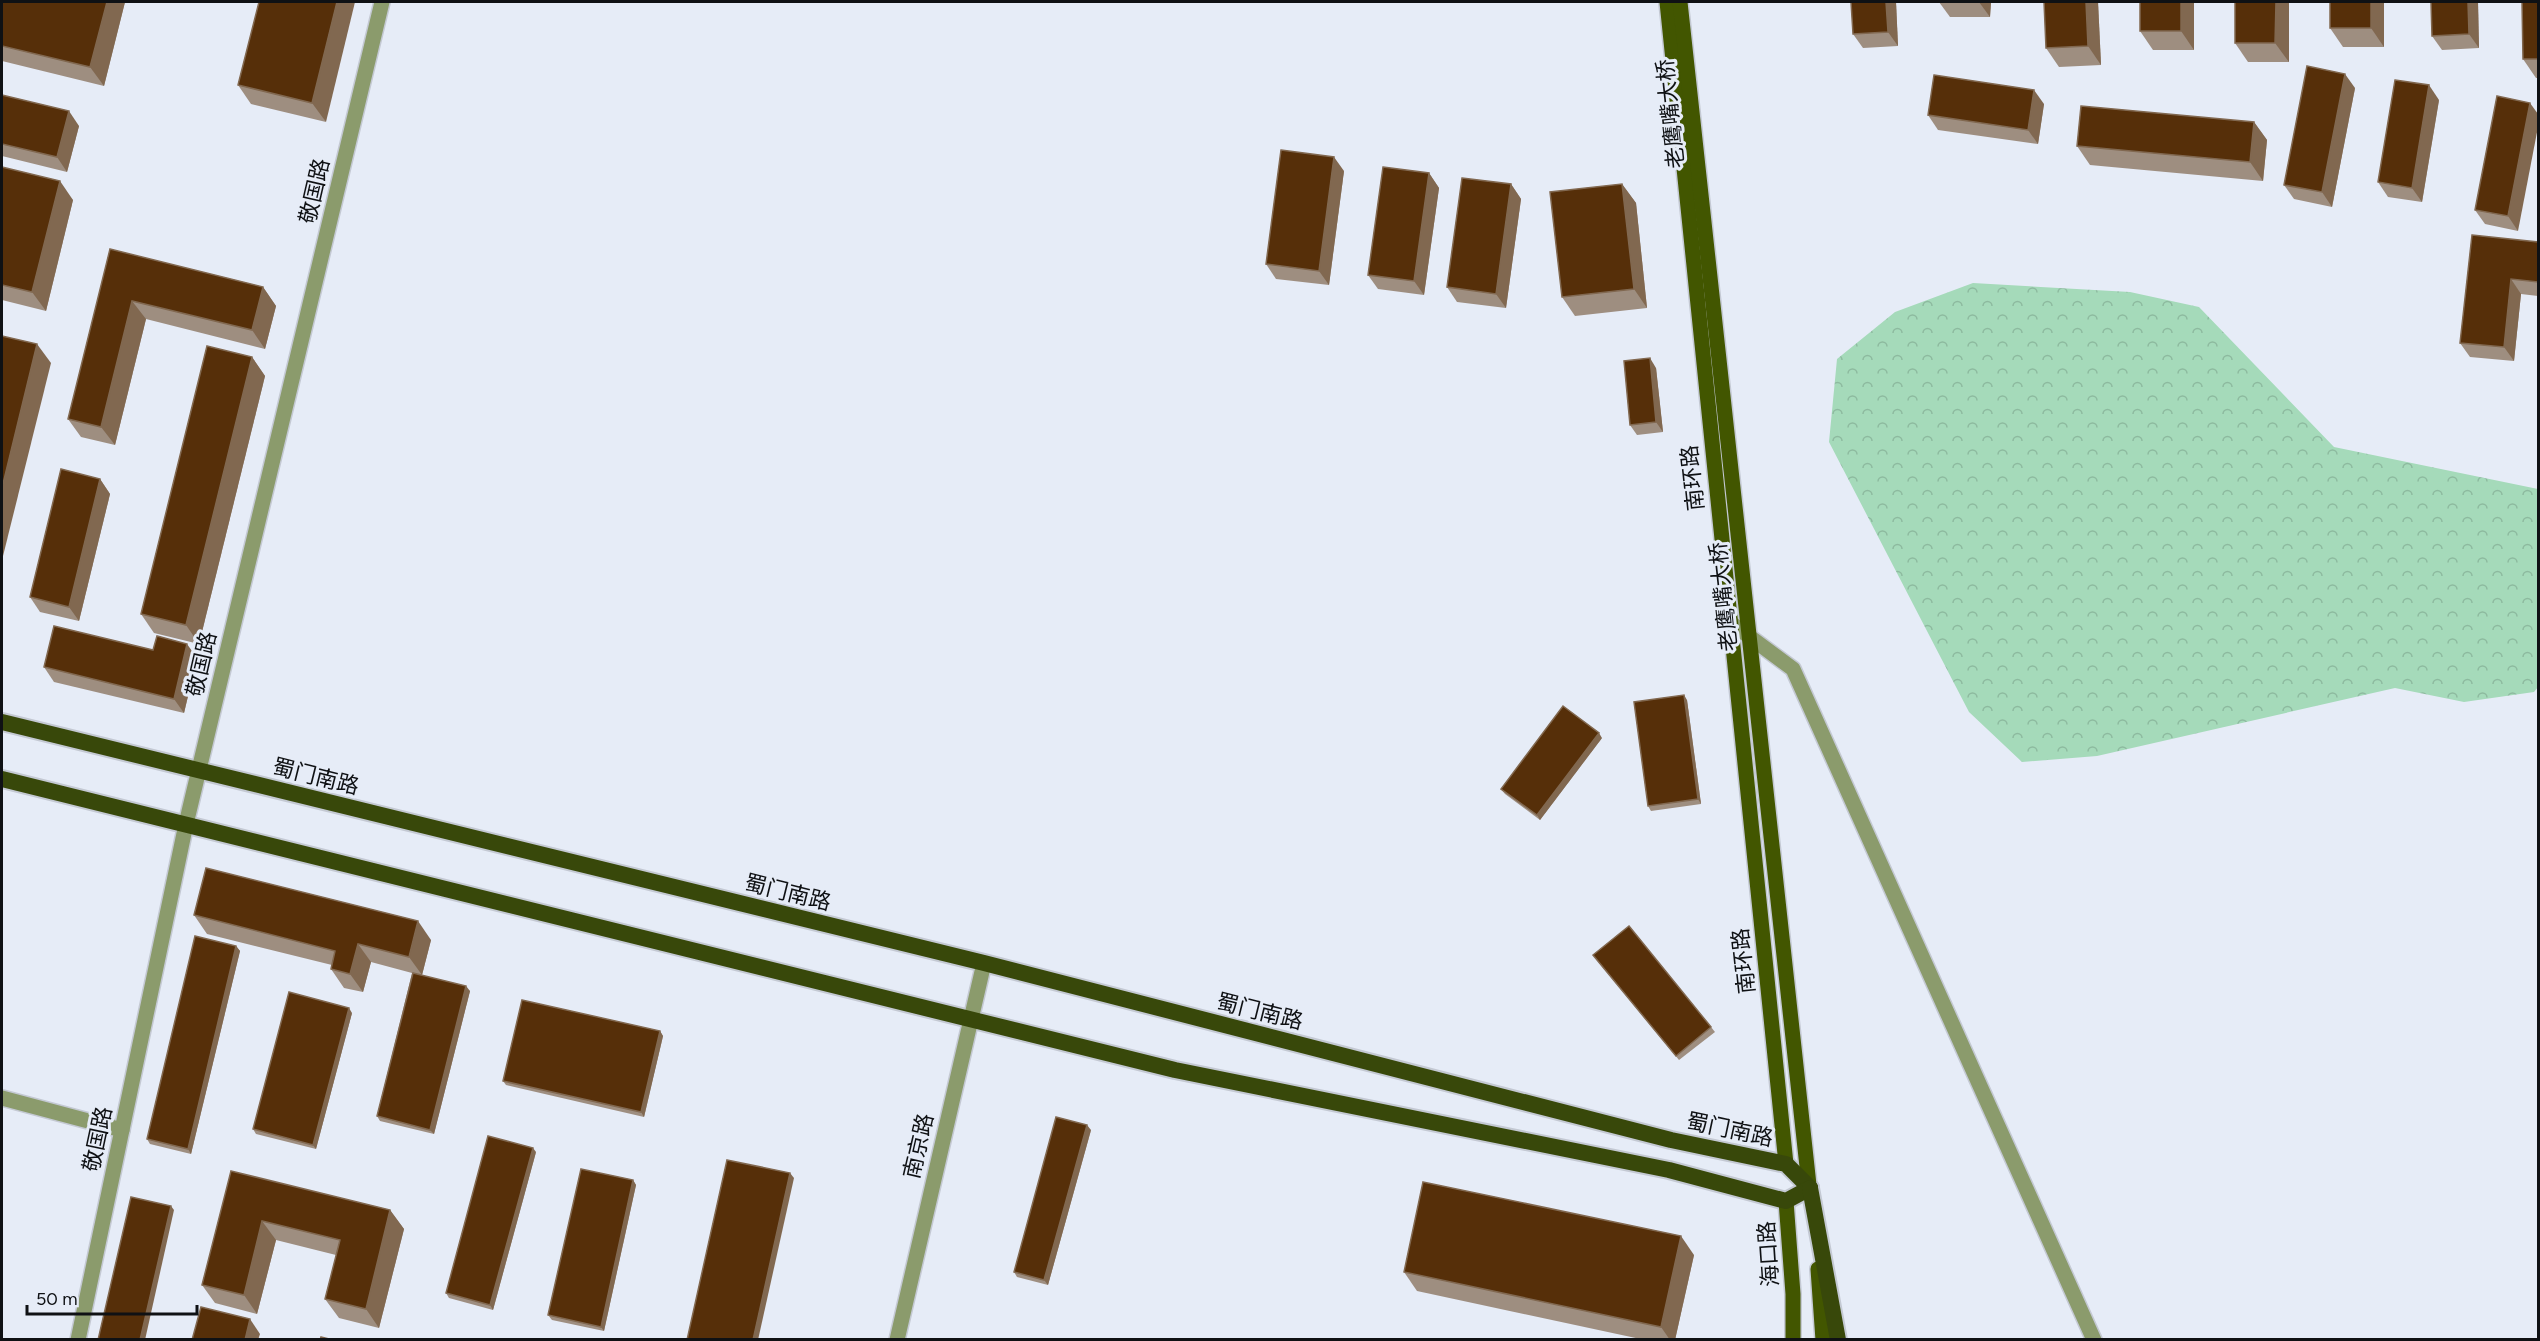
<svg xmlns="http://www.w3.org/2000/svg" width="2540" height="1341" font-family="Figtree,'Noto Sans SC',sans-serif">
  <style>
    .forest { fill: url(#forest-crowns) }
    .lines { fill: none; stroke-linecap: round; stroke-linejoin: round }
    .minor-casing { stroke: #c4c9d3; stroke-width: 18 }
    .tertiary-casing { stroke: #c4c9d3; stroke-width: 18 }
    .primary-casing { stroke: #c4c9d3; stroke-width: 18 }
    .trunk-casing { stroke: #c4c9d3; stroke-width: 20 }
    .minor { stroke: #8b9b6c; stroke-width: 15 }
    .tertiary { stroke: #8b9b6c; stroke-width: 15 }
    .primary { stroke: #425600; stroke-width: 15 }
    .trunk { stroke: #38480a; stroke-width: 16 }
    .wall { fill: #9e8e80 }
    .shaded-wall { fill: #816850 }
    .building { fill: #562f09; stroke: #816850; stroke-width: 1.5 }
    .labels { text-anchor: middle; stroke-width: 6; stroke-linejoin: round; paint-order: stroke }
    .street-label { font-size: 22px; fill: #0f1114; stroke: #e6ecf7 }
  </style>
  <defs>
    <pattern id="forest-crowns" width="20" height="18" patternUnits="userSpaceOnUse" patternTransform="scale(1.5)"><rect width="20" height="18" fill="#a5daba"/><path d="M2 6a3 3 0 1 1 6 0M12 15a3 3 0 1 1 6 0" fill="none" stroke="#8dba9f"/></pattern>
  </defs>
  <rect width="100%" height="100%" fill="#e6ecf7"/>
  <!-- forest -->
  <polygon class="forest" points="1973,283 2130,292 2199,307 2334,447 2538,489 2538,687 2534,692 2464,702 2395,688 2097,756 2022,762 1969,712 1829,442 1837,359 1895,312"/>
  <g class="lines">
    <!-- minor casing -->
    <g class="minor-casing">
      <polyline id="minor" points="2,1098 122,1130"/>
    </g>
    <!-- tertiary casing -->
    <g class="tertiary-casing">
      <g id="tertiary">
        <polyline points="1731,623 1793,669 2094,1340"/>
        <polyline points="78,1340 186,824 382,2"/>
        <polyline points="897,1340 984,963"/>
      </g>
    </g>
    <!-- primary casing -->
    <g class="primary-casing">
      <g id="primary">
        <polyline points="1667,2 1786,1164"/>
        <polyline points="1680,2 1810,1194"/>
        <polyline points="1786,1201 1793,1294 1793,1340"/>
        <polyline points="1818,1269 1823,1340"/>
      </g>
    </g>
    <!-- trunk casing -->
    <g class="trunk-casing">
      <g id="trunk">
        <polyline points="2,722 984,963 1671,1140 1786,1164 1810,1188"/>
        <polyline points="2,779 1175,1070 1669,1170 1786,1201 1810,1188"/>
        <polyline points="1810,1188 1838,1340"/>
      </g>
    </g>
    <!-- minor -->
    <use href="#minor" class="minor"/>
    <!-- tertiary -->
    <use href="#tertiary" class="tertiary"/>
    <!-- primary -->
    <use href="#primary" class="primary"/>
    <!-- trunk -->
    <use href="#trunk" class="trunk"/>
  </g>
  <!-- wall -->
  <g class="wall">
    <polygon points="2,2 125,2 104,86 2,61"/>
    <polygon points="259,2 326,122 251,104 238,85"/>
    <polygon points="1851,2 1896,2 1898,46 1863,48 1853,34"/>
    <polygon points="1939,2 1991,2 1990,17 1950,17"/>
    <polygon points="2098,2 2101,65 2059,67 2046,48"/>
    <polygon points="2140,2 2194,2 2194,50 2153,50 2140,31"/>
    <polygon points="2235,2 2289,2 2289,62 2248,62 2235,43"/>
    <polygon points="2384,2 2384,47 2343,47 2330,28"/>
    <polygon points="2431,2 2478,2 2479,48 2442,50 2432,36"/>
    <polygon points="2538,2 2538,78 2536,78 2523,59"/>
    <polygon points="2355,88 2332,207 2294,199 2284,185"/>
    <polygon points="2,95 79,126 67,172 2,156"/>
    <polygon points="2497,96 2518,231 2485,224 2475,210"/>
    <polygon points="2439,100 2422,202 2388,197 2378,182"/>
    <polygon points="2044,104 2038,144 1938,130 1928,115"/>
    <polygon points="2254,122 2267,140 2263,181 2090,165 2077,146"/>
    <polygon points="2,167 73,200 46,311 2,300"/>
    <polygon points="1344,171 1329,285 1276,279 1266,264"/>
    <polygon points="1429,173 1439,188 1424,295 1378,289 1368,275"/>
    <polygon points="1511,184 1521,199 1506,308 1457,302 1447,287"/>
    <polygon points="1622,184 1636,203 1647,308 1575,316 1562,297"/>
    <polygon points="2538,242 2538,296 2521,294 2514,361 2470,357 2460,343"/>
    <polygon points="110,249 263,287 276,306 265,349 146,319 115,445 81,437 68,419"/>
    <polygon points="252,357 265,376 199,644 154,633 141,614"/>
    <polygon points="1656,368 1663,432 1637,435 1630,425"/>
    <polygon points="100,479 110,494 79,621 40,612 30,597"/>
    <polygon points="153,650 197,658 184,713 54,682 44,667"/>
    <polygon points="1687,700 1701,804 1651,811 1648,806"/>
    <polygon points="1602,738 1540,820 1505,794 1501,789"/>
    <polygon points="194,915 431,940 422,975 470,991 434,1134 380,1121 377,1116 412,973 371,962 363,992 344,988 331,969 332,965 207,934"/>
    <polygon points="236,946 240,951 191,1154 150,1144 147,1139"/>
    <polygon points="1597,960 1711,1027 1715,1032 1679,1060"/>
    <polygon points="352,1013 316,1149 256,1134 253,1129"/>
    <polygon points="660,1031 663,1036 644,1117 506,1085 503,1081"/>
    <polygon points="1091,1130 1048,1285 1017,1277 1014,1272"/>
    <polygon points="536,1152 493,1310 449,1298 446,1293"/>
    <polygon points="231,1171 390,1210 404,1229 379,1328 339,1318 325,1299 336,1255 276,1240 257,1314 215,1303 202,1285"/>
    <polygon points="633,1180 636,1185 604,1331 552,1320 548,1315"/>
    <polygon points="1694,1255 1675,1340 1645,1340 1417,1291 1404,1272"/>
  </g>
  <!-- shaded-wall -->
  <g class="shaded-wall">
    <polygon points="107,2 125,2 104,86 90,67"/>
    <polygon points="337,2 355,2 326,122 312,103"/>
    <polygon points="1886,2 1896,2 1898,46 1888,32"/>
    <polygon points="1979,2 1991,2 1990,17"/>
    <polygon points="2086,2 2098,2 2101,65 2088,46"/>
    <polygon points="2181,2 2194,2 2194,50 2181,31"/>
    <polygon points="2276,2 2289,2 2289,62 2275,43"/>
    <polygon points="2371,2 2384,2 2384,47 2371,28"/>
    <polygon points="2468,2 2478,2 2479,48 2469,34"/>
    <polygon points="2345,74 2355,88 2332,207 2322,192"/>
    <polygon points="2429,85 2439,100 2422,202 2412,188"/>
    <polygon points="2034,90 2044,104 2038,144 2028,130"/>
    <polygon points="2530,103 2538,114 2538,127 2518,231 2508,216"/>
    <polygon points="69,111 79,126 67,172 57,157"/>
    <polygon points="2254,122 2267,140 2263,181 2250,162"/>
    <polygon points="1334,157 1344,171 1329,285 1319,271"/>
    <polygon points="1429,173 1439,188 1424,295 1414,281"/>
    <polygon points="60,181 73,200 46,311 32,292"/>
    <polygon points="1511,184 1521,199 1506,308 1496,294"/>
    <polygon points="1622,184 1636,203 1647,308 1634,289"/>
    <polygon points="2511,279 2521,294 2514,361 2504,347"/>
    <polygon points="263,287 276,306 265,349 252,330"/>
    <polygon points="132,301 146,319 115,445 101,427"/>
    <polygon points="37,344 51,363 2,560 2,488"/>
    <polygon points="252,357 265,376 199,644 186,625"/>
    <polygon points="1650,358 1656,368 1663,432 1656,422"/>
    <polygon points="100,479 110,494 79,621 69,607"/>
    <polygon points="187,644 197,658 184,713 174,699"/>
    <polygon points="1684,695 1687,700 1701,804 1698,799"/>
    <polygon points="1599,733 1602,738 1540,820 1537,815"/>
    <polygon points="418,921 431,940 422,975 409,957"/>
    <polygon points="358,944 371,962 363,992 350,974"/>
    <polygon points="236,946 240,951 191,1154 188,1149"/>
    <polygon points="466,986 470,991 434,1134 430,1130"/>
    <polygon points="349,1008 352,1013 316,1149 313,1145"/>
    <polygon points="660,1031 663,1036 644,1117 641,1112"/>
    <polygon points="1087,1125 1091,1130 1048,1285 1044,1280"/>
    <polygon points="533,1148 536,1152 493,1310 490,1305"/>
    <polygon points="790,1173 794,1178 758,1340 753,1340"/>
    <polygon points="633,1180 636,1185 604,1331 601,1327"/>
    <polygon points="171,1206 174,1210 145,1340 140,1340"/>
    <polygon points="390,1210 404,1229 379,1328 366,1309"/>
    <polygon points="262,1221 276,1240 257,1314 244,1295"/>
    <polygon points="1681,1236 1694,1255 1675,1340 1670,1340 1661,1327"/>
    <polygon points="250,1319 260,1334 258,1340 245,1340"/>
  </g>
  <!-- building -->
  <g class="building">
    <polygon points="2,2 107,2 90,67 2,46"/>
    <polygon points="259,2 337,2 312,103 238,85"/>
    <polygon points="1851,2 1886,2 1888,32 1853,34"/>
    <polygon points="2044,2 2086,2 2088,46 2046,48"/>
    <rect x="2140" y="2" width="41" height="29"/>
    <polygon points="2235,2 2276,2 2275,43 2235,43"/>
    <rect x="2330" y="2" width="41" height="26"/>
    <polygon points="2431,2 2468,2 2469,34 2432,36"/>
    <polygon points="2522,2 2538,2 2538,59 2523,59"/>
    <polygon points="2307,66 2345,74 2322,192 2284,185"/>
    <polygon points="1934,75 2034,90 2028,130 1928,115"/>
    <polygon points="2395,80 2429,85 2412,188 2378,182"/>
    <polygon points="2,95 69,111 57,157 2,144"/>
    <polygon points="2497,96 2530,103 2508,216 2475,210"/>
    <polygon points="2081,106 2254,122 2250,162 2077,146"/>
    <polygon points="1281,150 1334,157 1319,271 1266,264"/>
    <polygon points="2,167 60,181 32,292 2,285"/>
    <polygon points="1383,167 1429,173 1414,281 1368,275"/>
    <polygon points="1462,178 1511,184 1496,294 1447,287"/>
    <polygon points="1622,184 1634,289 1562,297 1550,192"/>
    <polygon points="2472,235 2538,242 2538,282 2511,279 2504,347 2460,343"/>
    <polygon points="110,249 263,287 252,330 132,301 101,427 68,419"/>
    <polygon points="2,336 37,344 2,488"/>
    <polygon points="207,346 252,357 186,625 141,614"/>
    <polygon points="1650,358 1656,422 1630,425 1624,361"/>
    <polygon points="61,469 100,479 69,607 30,597"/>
    <polygon points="54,626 153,650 157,636 187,644 174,699 44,667"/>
    <polygon points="1684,695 1698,799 1648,806 1634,702"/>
    <polygon points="1563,706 1599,733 1537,815 1501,789"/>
    <polygon points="206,868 418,921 409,957 358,944 350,974 331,969 335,951 194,915"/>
    <polygon points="1629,926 1711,1027 1676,1056 1593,955"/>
    <polygon points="195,936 236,946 188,1149 147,1139"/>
    <polygon points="413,973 466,986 430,1130 377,1116"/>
    <polygon points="289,992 349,1008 313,1145 253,1129"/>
    <polygon points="522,1000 660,1031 641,1112 503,1081"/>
    <polygon points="1056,1117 1087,1125 1044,1280 1014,1272"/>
    <polygon points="488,1136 533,1148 490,1305 446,1293"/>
    <polygon points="727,1160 790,1173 753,1340 687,1340"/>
    <polygon points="581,1169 633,1180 601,1327 548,1315"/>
    <polygon points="231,1171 390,1210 366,1309 325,1299 340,1240 262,1221 244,1295 202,1285"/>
    <polygon points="1423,1182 1681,1236 1661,1327 1404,1272"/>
    <polygon points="131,1197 171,1206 140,1340 98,1340"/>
    <polygon points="201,1307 250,1319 245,1340 192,1340"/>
    <polygon points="321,1337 333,1340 320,1340"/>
  </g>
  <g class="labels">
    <!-- street labels -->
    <g class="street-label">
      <text transform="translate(1670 114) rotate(-96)" y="8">老鹰嘴大桥</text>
      <text transform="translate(314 191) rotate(-77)" y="8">敬国路</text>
      <text transform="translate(1692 478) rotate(-96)" y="8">南环路</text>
      <text transform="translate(1723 597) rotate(-96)" y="8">老鹰嘴大桥</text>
      <text transform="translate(201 664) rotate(-77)" y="8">敬国路</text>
      <text transform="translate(316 776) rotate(14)" y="8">蜀门南路</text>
      <text transform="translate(788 892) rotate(14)" y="8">蜀门南路</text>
      <text transform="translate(1743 961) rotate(-96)" y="8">南环路</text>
      <text transform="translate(1260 1011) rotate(14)" y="8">蜀门南路</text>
      <text transform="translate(1730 1129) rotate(12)" y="8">蜀门南路</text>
      <text transform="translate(97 1139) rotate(-78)" y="8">敬国路</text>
      <text transform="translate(918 1146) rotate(-77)" y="8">南京路</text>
      <text transform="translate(1768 1254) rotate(-94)" y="8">海口路</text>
    </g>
  </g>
  <!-- border -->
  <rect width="2540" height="1341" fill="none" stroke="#0f1114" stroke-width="6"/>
  <!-- scale -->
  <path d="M27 1305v9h170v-9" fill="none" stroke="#0f1114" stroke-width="3"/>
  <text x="36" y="1305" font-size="18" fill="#0f1114" stroke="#e6ecf7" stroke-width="4.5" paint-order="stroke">50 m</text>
</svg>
